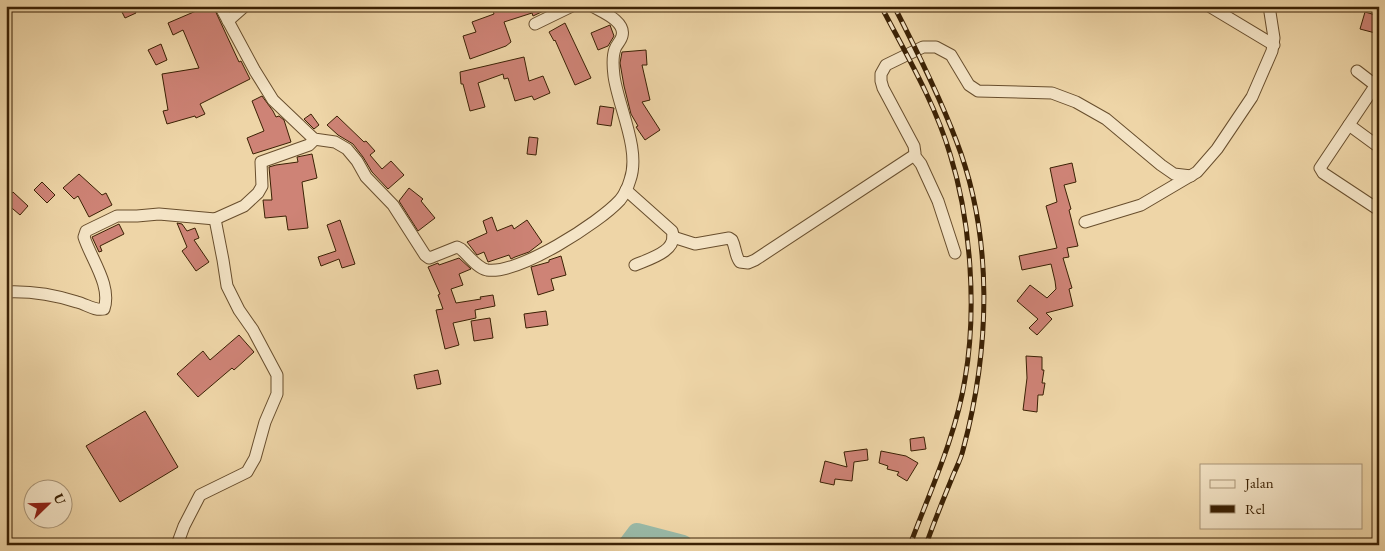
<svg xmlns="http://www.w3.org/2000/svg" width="1385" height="551" font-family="'EB Garamond',serif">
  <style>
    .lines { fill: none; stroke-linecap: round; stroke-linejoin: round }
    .river { stroke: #99b9a7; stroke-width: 20 }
    .building { fill: #ce8376; stroke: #3b2104 }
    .minor-casing { stroke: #684e2d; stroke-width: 13 }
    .minor { stroke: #f4e4c6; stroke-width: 11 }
    .rail-casing { stroke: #3b2104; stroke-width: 5 }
    .rail { stroke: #f4e4c6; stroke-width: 3; stroke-dasharray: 9; stroke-linecap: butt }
  </style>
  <rect width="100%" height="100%" fill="#eed5a7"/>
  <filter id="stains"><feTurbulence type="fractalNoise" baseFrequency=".004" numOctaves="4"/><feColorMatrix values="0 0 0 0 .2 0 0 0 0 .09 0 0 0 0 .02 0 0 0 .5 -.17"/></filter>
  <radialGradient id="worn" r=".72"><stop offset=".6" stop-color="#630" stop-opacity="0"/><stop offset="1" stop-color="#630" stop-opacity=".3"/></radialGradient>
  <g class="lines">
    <!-- river -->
    <polyline class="river" points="628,545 637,533 683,545"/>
  </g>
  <!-- building -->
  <g class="building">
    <polygon points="119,6 133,6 136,13 125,18"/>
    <polygon points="193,6 213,6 239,62 241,61 250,79 200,104 205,114 196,118 195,116 167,124 163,111 168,110 162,74 199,68 183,30 173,35 168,23 196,11"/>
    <polygon points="498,6 554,6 533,16 532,13 504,22 511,42 506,46 470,59 463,36 476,32 472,22 494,14 492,8"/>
    <polygon points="1365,12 1379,16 1379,34 1360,29"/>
    <polygon points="565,23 591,78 575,85 555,40 554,41 549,32"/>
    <polygon points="610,25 614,36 608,46 598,50 591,33"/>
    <polygon points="161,44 167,60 156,65 148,50"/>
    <polygon points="646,50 647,65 642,65 650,100 642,102 660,130 645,140 636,127 638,126 631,114 624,86 620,63 622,52"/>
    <polygon points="524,57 529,81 543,76 550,93 534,100 532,96 515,101 508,78 504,79 503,74 478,83 485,107 470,111 463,84 461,84 460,72"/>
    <polygon points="262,96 273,111 276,117 279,116 284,120 291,142 253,154 247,138 264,131 252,101"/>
    <polygon points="600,106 614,108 611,126 597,124"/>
    <polygon points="311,114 319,125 314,129 304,119"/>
    <polygon points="337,116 364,142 366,141 375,151 370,155 382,169 391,161 404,175 388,189 372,172 363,157 353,144 338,135 327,125"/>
    <polygon points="529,137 538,138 536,155 527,154"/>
    <polygon points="312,154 317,178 302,182 308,228 288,230 286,216 265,218 263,200 272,200 269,167 276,165 298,162 297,157"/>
    <polygon points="1072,163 1076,182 1064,185 1071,209 1069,210 1078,246 1067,248 1069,257 1063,258 1072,288 1069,289 1073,306 1046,313 1052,319 1037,335 1029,328 1038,319 1017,301 1030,285 1047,298 1056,289 1055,281 1051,264 1022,270 1019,256 1057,248 1046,206 1057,202 1050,168"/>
    <polygon points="79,174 102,195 106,193 112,205 89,217 78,196 74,199 63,188"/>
    <polygon points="42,182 55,195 47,203 34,190"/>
    <polygon points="409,188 423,199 421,201 435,218 418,231 399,201"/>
    <polygon points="13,192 28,206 20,215 6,203 6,200"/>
    <polygon points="492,217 497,231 512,225 514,229 527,220 542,242 529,252 515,257 511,259 509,255 488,262 484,252 477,255 467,242 487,233 483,221"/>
    <polygon points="340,220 355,264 342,268 339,259 321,266 318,257 336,251 327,225"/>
    <polygon points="177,223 182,224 187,231 195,228 199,238 194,240 209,262 196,271 182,251 187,247"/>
    <polygon points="119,224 124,234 100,246 102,251 99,252 92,237"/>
    <polygon points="561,256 566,275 551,279 554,290 538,295 531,267 549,262 549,260"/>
    <polygon points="459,258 471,269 459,274 463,285 451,289 456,303 481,299 480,297 493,295 495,306 475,310 476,318 453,323 459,345 445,349 436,310 443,309 438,295 440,294 428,267 438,263 439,265"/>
    <polygon points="546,311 548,325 526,328 524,314"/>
    <polygon points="490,318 493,338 474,341 471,321"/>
    <polygon points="239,335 254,352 234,370 232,368 198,397 177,374 203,351 210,360"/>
    <polygon points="1026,356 1042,357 1042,370 1044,370 1042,383 1045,383 1043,395 1038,395 1037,412 1023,410 1027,378"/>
    <polygon points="438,370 441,384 417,389 414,375"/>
    <polygon points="145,411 178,467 120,502 86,446"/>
    <polygon points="924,437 926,449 911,451 910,439"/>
    <polygon points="867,449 868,460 854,462 852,481 835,479 834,485 820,482 825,461 847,467 844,452"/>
    <polygon points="881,451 906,456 918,463 907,481 897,475 899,472 887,469 888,466 879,463"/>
  </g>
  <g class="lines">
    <!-- minor casing -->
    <g class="minor-casing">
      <g id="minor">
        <path d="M 220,6 L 255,71 L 273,100 L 314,139 L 335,142 L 347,149 L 357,161 L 366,177 L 393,205 L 425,255 L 429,258 L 432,257 L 457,247 L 461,249 C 468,255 477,268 487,270 C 518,275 599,223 620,200 C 624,195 628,187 630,180 C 641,150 618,106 614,76 C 613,68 612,57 615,49 C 616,45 621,41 622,36 C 626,21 602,12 592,6"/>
        <polyline points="1209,6 1274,45"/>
        <polyline points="228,21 245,6"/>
        <polyline points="535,24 572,6"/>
        <polyline points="1357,71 1379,88"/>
        <polyline points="1375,86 1320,168 1323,173 1379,210"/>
        <polyline points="1349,125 1379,147"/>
        <polyline points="914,155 921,164 938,201 955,253"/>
        <path d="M 626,190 L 672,231 C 679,251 649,259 635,265"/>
        <polyline points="1085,222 1141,205 1197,172 1217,149 1252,97 1272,51 1274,38 1269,6"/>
        <path d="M 673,237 L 695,244 L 729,238 L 732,240 C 736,248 735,256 740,262 L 748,263 L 755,260 L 913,156 L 915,153 L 914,146 L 883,88 L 881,81 L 881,74 L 886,65 L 923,47 L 936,47 L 951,55 L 969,85 L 978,91 L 1052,93 L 1076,102 L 1106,119 L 1161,165 L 1174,174 L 1191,176"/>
        <path d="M 6,292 C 29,291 55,295 77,302 C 86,304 94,311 104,309 C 112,286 91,259 84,237 L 86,231 L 117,216 L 137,216 L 159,214 L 215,219 L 244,206 L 258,193 L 262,186 L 261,162 L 309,145 L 315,139"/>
        <polyline points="177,545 184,526 200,495 247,472 255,458 265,422 277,394 277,375 253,330 239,310 227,286 223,260 215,219"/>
      </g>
    </g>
    <!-- minor -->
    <use href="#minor" class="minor"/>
    <!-- rail casing -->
    <g class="rail-casing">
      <g id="rail">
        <path d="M 881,6 C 906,54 935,103 950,154 C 971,221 977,310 965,379 C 956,436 930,491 910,545"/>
        <path d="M 894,6 C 916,49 939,95 956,140 C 994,238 990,349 963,450 C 961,459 956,468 952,478 C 943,500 934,522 926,545"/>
      </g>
    </g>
    <!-- rail -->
    <use href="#rail" class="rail"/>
  </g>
  <!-- margin -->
  <rect width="1385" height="551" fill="none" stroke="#eed5a7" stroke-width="25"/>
  <rect x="8" y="8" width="1370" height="536" fill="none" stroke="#3b2104" stroke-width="2.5"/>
  <rect x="12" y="12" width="1360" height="526" fill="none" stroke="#3b2104"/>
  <!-- legend -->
  <rect x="1200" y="464" width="162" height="65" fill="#f4e4c6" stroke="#aa9678"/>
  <rect x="1210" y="480" width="25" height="8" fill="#f4e4c6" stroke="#aa9678"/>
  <text x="1245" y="488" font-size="15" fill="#3b2104">Jalan</text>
  <rect x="1210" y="505" width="25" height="8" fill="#3b2104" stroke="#aa9678"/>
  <text x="1245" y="514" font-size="15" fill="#3b2104">Rel</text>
  <!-- north arrow -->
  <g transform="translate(48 504) rotate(67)"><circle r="24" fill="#f4e4c6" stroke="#aa9678"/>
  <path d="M0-4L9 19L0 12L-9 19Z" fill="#8f2418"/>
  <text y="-8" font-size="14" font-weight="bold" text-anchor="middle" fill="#3b2104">U</text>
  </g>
  <rect width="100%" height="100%" filter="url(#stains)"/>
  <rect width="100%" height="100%" fill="url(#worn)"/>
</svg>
